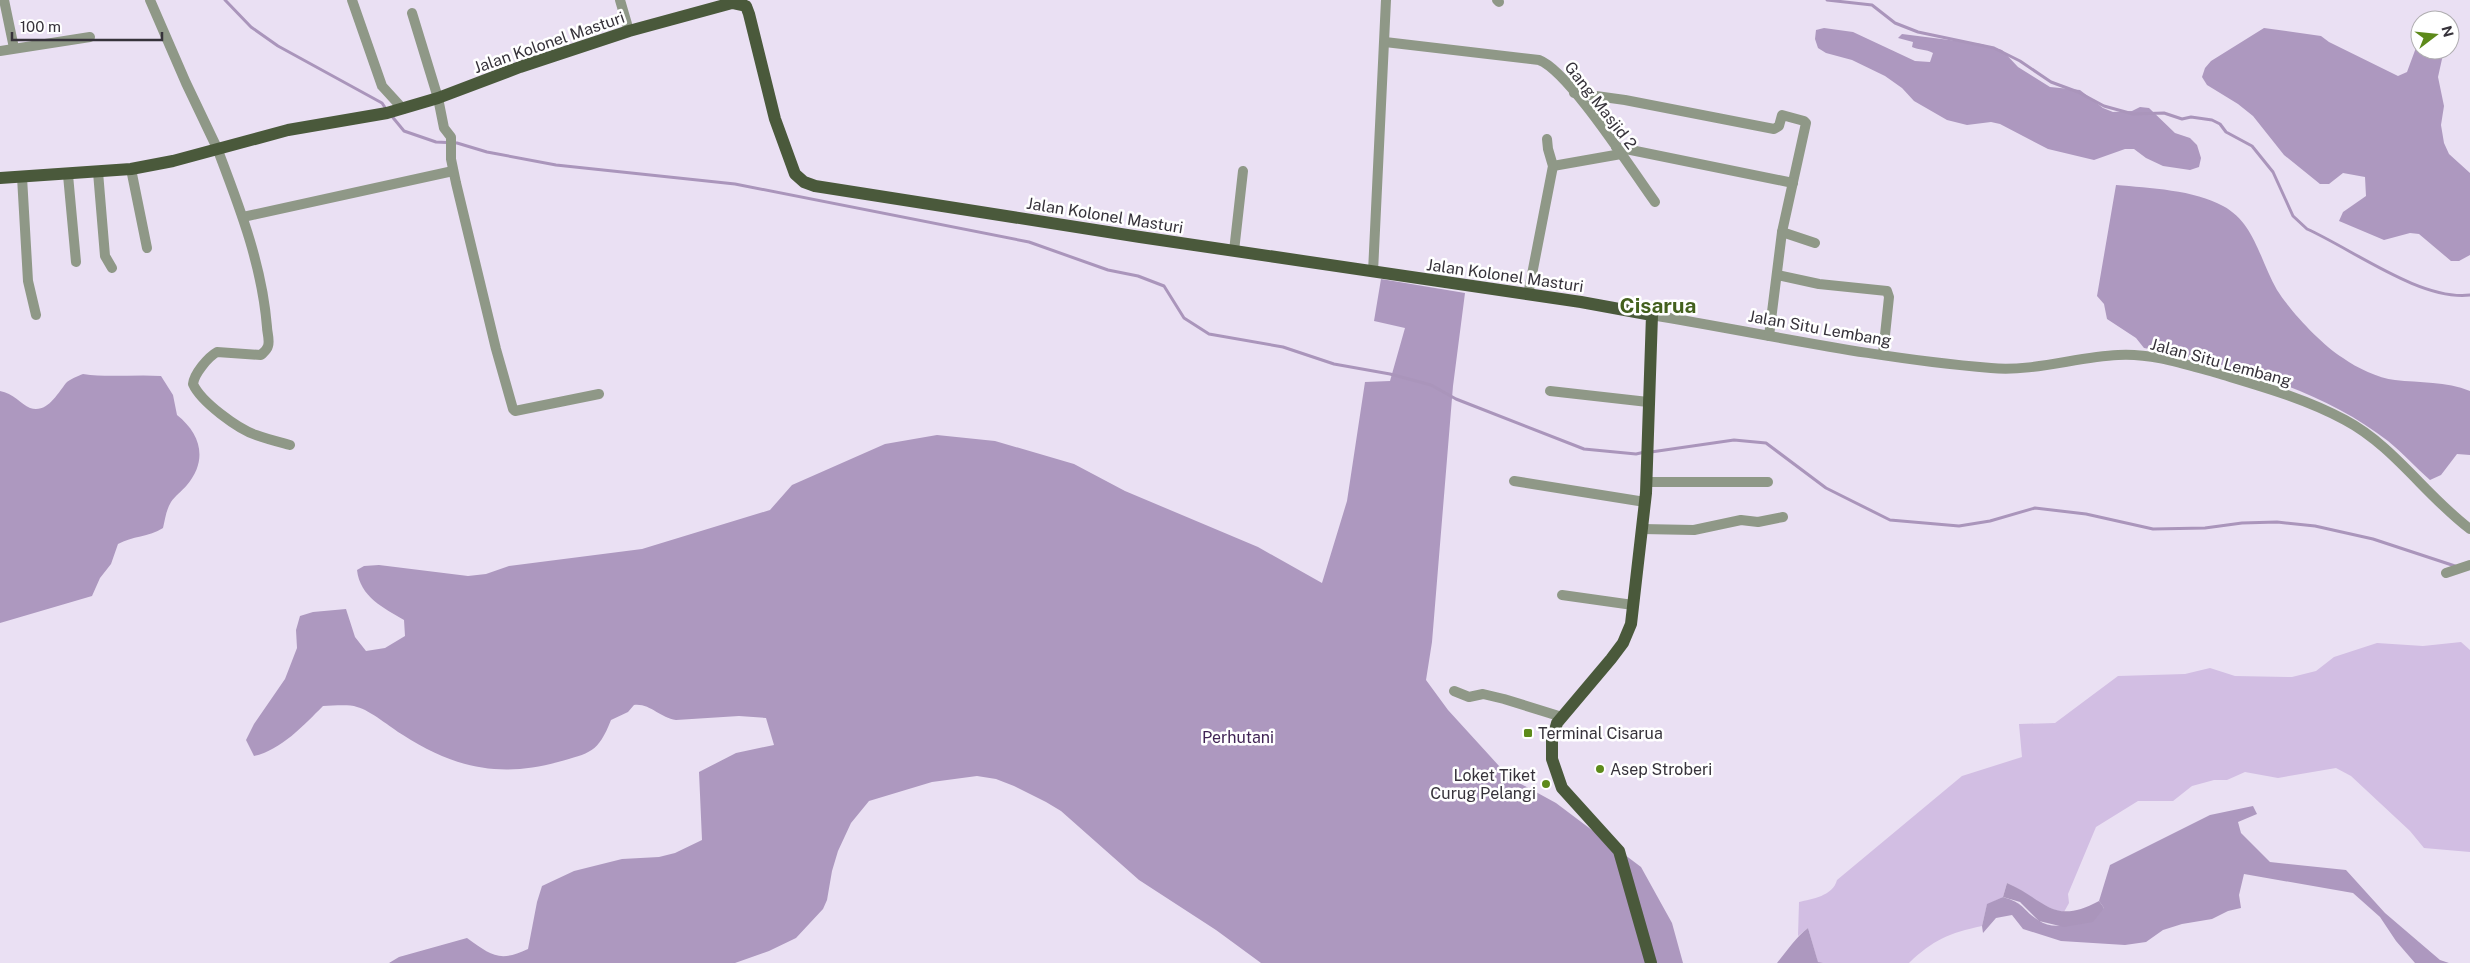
<svg xmlns="http://www.w3.org/2000/svg" width="2470" height="963" font-family="'Public Sans',sans-serif">
  <style>
    .green { fill: #d2bee3 }
    .forest { fill: #ad98bf }
    .water { fill: #aa95bb }
    .lines { fill: none; stroke-linecap: round; stroke-linejoin: round }
    .stream { stroke: #aa95bb; stroke-width: 3 }
    .minor { stroke: #8f9887; stroke-width: 10 }
    .tertiary { stroke: #8f9887; stroke-width: 10 }
    .primary { stroke: #4a593b; stroke-width: 12 }
    .poi-dot { fill: #5d8a1a; stroke: #fff; stroke-width: 2 }
    .labels { text-anchor: middle; stroke-width: 5; stroke-linejoin: round; paint-order: stroke }
    .street-label { font-size: 16px; fill: #36323a; stroke: #fff }
    .poi-label { font-size: 16px; fill: #36323a; stroke: #fff; text-anchor: start }
    .park-label { font-size: 16px; fill: #412456; stroke: #fff }
    .district-label { font-size: 21px; font-weight: bold; fill: #43601d; stroke: #fff }
  </style>
  <rect width="100%" height="100%" fill="#eae0f3"/>
  <!-- green -->
  <path class="green" d="M 2461,642 L 2470,650 L 2470,852 L 2424,848 L 2410,831 L 2351,776 L 2336,768 L 2278,778 L 2245,772 L 2227,780 L 2214,780 L 2192,786 L 2173,801 L 2138,801 L 2096,827 L 2068,894 L 2069,903 L 2064,912 C 2043,909 2027,892 2007,883 L 2003,897 L 1987,905 L 1982,926 C 1949,933 1933,940 1909,963 L 1818,963 L 1808,928 L 1798,936 L 1799,902 C 1812,899 1833,896 1837,880 L 1962,776 L 2022,757 L 2019,724 L 2055,723 L 2118,676 L 2185,674 L 2210,668 L 2235,676 L 2292,677 L 2316,671 L 2334,657 L 2377,643 L 2423,646 Z"/>
  <!-- forest -->
  <g class="forest">
    <path d="M 1824,28 L 1853,32 L 1915,61 L 1930,62 L 1933,53 C 1926,49 1919,50 1912,47 L 1913,42 L 1898,38 L 1902,34 L 1981,44 L 2002,50 L 2018,67 L 2050,87 L 2080,90 L 2103,108 L 2113,112 L 2132,111 L 2140,107 L 2149,108 L 2175,133 L 2190,138 L 2197,145 L 2201,158 L 2199,167 L 2190,170 L 2163,166 L 2146,158 L 2134,149 L 2125,149 L 2094,160 L 2048,149 L 2000,124 L 1991,122 L 1967,125 L 1947,120 L 1914,101 L 1902,88 L 1885,76 L 1852,60 L 1826,53 L 1818,48 L 1815,39 L 1816,30 Z"/>
    <polygon points="2264,28 2321,36 2329,42 2398,76 2407,72 2417,45 2420,43 2420,50 2444,50 2438,77 2444,106 2441,125 2444,143 2449,154 2470,173 2470,255 2459,261 2451,261 2419,234 2410,233 2384,240 2339,221 2343,212 2366,196 2365,177 2343,173 2329,184 2320,184 2284,155 2253,116 2238,104 2207,85 2202,77 2205,68 2211,61"/>
    <path d="M 2116,185 C 2149,188 2195,190 2223,206 C 2255,223 2260,261 2277,290 C 2291,312 2321,344 2343,358 C 2357,368 2378,378 2395,380 C 2420,383 2446,381 2470,391 L 2470,455 L 2457,454 L 2441,475 L 2430,480 C 2416,468 2403,453 2388,441 C 2322,389 2226,362 2144,348 L 2136,338 L 2107,319 L 2104,304 L 2097,296 Z"/>
    <path d="M 1381,279 L 1465,293 L 1453,386 L 1432,642 L 1426,680 L 1448,710 L 1510,778 L 1556,803 L 1641,867 L 1672,923 L 1683,963 L 1261,963 L 1216,930 L 1139,880 L 1061,811 L 1046,802 L 1014,786 L 996,779 L 977,776 L 932,782 L 869,801 L 851,823 L 838,851 L 832,871 L 827,900 L 823,909 L 796,938 L 769,951 L 735,963 L 389,963 L 399,957 L 467,938 C 491,955 499,963 528,949 L 537,902 L 542,886 L 574,871 L 622,859 L 659,857 L 675,853 L 702,840 L 699,772 L 736,753 L 774,745 L 766,718 L 739,716 L 676,720 C 660,718 650,703 634,705 L 628,712 L 611,720 C 598,753 590,753 558,762 C 500,778 454,768 403,735 C 391,728 370,710 357,707 C 348,704 333,706 323,706 C 304,725 281,750 254,756 L 246,740 L 254,724 L 285,679 L 297,648 L 296,630 L 300,616 L 313,612 L 346,609 L 355,637 L 366,651 L 385,648 L 405,636 L 404,620 C 384,608 360,597 357,570 L 364,566 L 379,565 L 468,576 L 486,574 L 509,566 L 642,549 L 770,510 L 792,485 L 885,444 L 937,435 L 995,441 L 1074,464 L 1125,491 L 1258,547 L 1322,583 L 1347,501 L 1365,382 L 1390,381 L 1405,328 L 1374,321 Z"/>
    <path d="M 83,374 C 109,378 135,374 161,376 L 173,395 L 177,415 C 201,434 208,460 187,485 C 182,491 175,496 171,502 C 166,510 165,520 163,528 C 149,537 132,536 118,544 L 111,564 L 100,578 L 92,596 L 0,623 L 0,391 C 13,393 21,404 30,408 C 47,414 58,393 66,383 C 70,379 78,376 83,374 Z"/>
    <path d="M 2253,806 L 2257,814 L 2238,822 L 2241,833 L 2270,862 L 2346,870 L 2385,913 L 2440,960 L 2449,963 L 2415,963 L 2396,941 L 2380,917 L 2353,893 L 2244,874 L 2239,895 L 2241,908 L 2228,911 L 2212,919 L 2182,924 L 2163,930 L 2146,942 L 2125,945 L 2061,941 L 2023,929 L 2012,915 L 1996,918 L 1983,933 L 1982,926 L 1987,904 L 2003,897 C 2026,904 2021,909 2038,920 C 2060,935 2084,917 2104,908 L 2099,901 L 2110,865 L 2210,815 Z"/>
    <path d="M 1808,928 L 1818,962 L 1823,963 L 1777,963 C 1787,951 1796,937 1808,928 Z"/>
  </g>
  <!-- water -->
  <path class="water" d="M 2007,883 C 2046,900 2053,926 2099,901 L 2104,908 L 2093,922 L 2064,927 L 2039,921 L 2020,902 L 2003,897 Z"/>
  <g class="lines">
    <!-- stream -->
    <g class="stream">
      <polyline points="225,0 251,27 278,46 382,103 386,109"/>
      <path d="M 1827,0 L 1872,5 L 1895,23 L 1918,32 L 1994,48 L 2020,61 L 2051,82 L 2078,92 L 2104,106 L 2133,114 L 2164,113 L 2182,119 L 2191,117 L 2212,120 L 2220,124 L 2226,132 L 2252,146 L 2273,172 L 2293,216 L 2307,229 C 2352,249 2421,301 2470,295"/>
      <polyline points="390,114 404,131 436,142 457,143 487,152 556,165 735,184 1029,242 1108,270 1138,276 1164,286 1184,318 1209,334 1283,347 1334,364 1390,374 1431,385 1456,399 1584,449 1636,454 1645,452"/>
      <polyline points="1651,452 1734,440 1766,443 1826,488 1890,520 1959,526 1990,521 2035,508 2086,514 2153,529 2205,528 2242,523 2277,522 2315,526 2373,539 2455,566"/>
    </g>
    <!-- minor -->
    <g class="minor">
      <polyline points="4,0 14,48"/>
      <polyline points="352,0 382,86 403,109"/>
      <polyline points="620,0 629,31"/>
      <polyline points="1497,0 1499,2"/>
      <polyline points="412,13 438,98 444,128 451,137 451,159 456,183 496,349 513,409 515,411 599,394"/>
      <path d="M 1385,42 L 1539,60 C 1569,71 1633,172 1655,202"/>
      <polyline points="0,51 90,37"/>
      <polyline points="1574,93 1625,100 1774,129 1779,126 1782,115 1804,121 1806,123 1782,232"/>
      <polyline points="1616,147 1793,183"/>
      <path d="M 217,148 C 239,206 262,264 267,327 C 267,333 270,340 268,346 C 267,350 264,352 261,355 L 217,352 C 208,357 194,374 193,384 C 201,402 238,429 256,435 C 267,439 279,442 290,445"/>
      <polyline points="1553,166 1621,154"/>
      <polyline points="131,169 147,248"/>
      <polyline points="98,172 105,256 112,268"/>
      <polyline points="68,175 76,262"/>
      <polyline points="22,177 28,281 36,315"/>
      <polyline points="243,217 453,171"/>
      <polyline points="1234,251 1243,171"/>
      <polyline points="1373,272 1386,0"/>
      <polyline points="1777,275 1819,284 1887,291 1889,297 1883,354"/>
      <polyline points="1528,295 1553,166 1548,149 1547,139"/>
      <path d="M 1652,315 C 1765,334 1877,359 1991,368 C 2033,372 2076,357 2118,355 C 2152,353 2184,364 2217,373 C 2260,386 2304,398 2345,420 C 2394,446 2426,496 2470,529"/>
      <polyline points="1769,336 1782,232 1815,243"/>
      <polyline points="1550,391 1648,402"/>
      <polyline points="1514,481 1645,502"/>
      <polyline points="1646,482 1768,482"/>
      <polyline points="1642,529 1694,530 1741,520 1758,522 1783,517"/>
      <polyline points="2446,573 2470,565"/>
      <polyline points="1562,595 1633,605"/>
      <polyline points="1454,691 1469,697 1483,694 1504,699 1562,717"/>
    </g>
    <!-- tertiary -->
    <polyline class="tertiary" points="150,0 186,83 217,148"/>
    <!-- primary -->
    <polyline class="primary" points="0,178 131,169 173,161 288,130 387,113 438,98 520,67 629,31 732,3 746,6 749,14 775,119 795,174 804,182 815,186 1140,237 1581,302 1652,315 1646,493 1631,624 1623,643 1611,659 1557,723 1552,741 1552,759 1562,788 1619,851 1651,963"/>
  </g>
  <!-- markers -->
  <g class="poi-dot">
    <rect x="1523" y="728" width="10" height="10" rx="2.5"/>
    <circle cx="1600" cy="769" r="5"/>
    <circle cx="1546" cy="784" r="5"/>
  </g>
  <g class="labels">
    <!-- street labels -->
    <g class="street-label">
      <text transform="translate(549 42) rotate(-19)" y="6">Jalan Kolonel Masturi</text>
      <text transform="translate(1601 105) rotate(52)" y="6">Gang Masjid 2</text>
      <text transform="translate(1105 215) rotate(9)" y="6">Jalan Kolonel Masturi</text>
      <text transform="translate(1505 275) rotate(8)" y="6">Jalan Kolonel Masturi</text>
      <text transform="translate(1820 328) rotate(10)" y="6">Jalan Situ Lembang</text>
      <text transform="translate(2221 362) rotate(15)" y="6">Jalan Situ Lembang</text>
    </g>
    <!-- poi labels -->
    <g class="poi-label">
      <text x="1538" y="739">Terminal Cisarua</text>
      <text x="1610" y="775">Asep Stroberi</text>
      <text x="1536" y="781" text-anchor="end">Loket Tiket<tspan x="1536" dy="18">Curug Pelangi</tspan></text>
    </g>
    <!-- park labels -->
    <g class="park-label">
      <text x="1238" y="743">Perhutani</text>
    </g>
    <!-- district labels -->
    <g class="district-label">
      <text x="1658" y="313">Cisarua</text>
    </g>
  </g>
  <!-- north arrow -->
  <g transform="translate(2435 35) rotate(74)"><circle r="24" fill="#ffffff" stroke="#afadb0"/>
  <path d="M0-4L9 19L0 12L-9 19Z" fill="#5d8a1a"/>
  <text y="-8" font-size="14" font-weight="bold" text-anchor="middle" fill="#36323a">N</text>
  </g>
  <!-- scale -->
  <path d="M12 32v8h150v-8" fill="none" stroke="#36323a" stroke-width="2.5"/>
  <text x="20" y="32" font-size="15" fill="#36323a" stroke="#ffffff" stroke-width="4" paint-order="stroke">100 m</text>
</svg>
